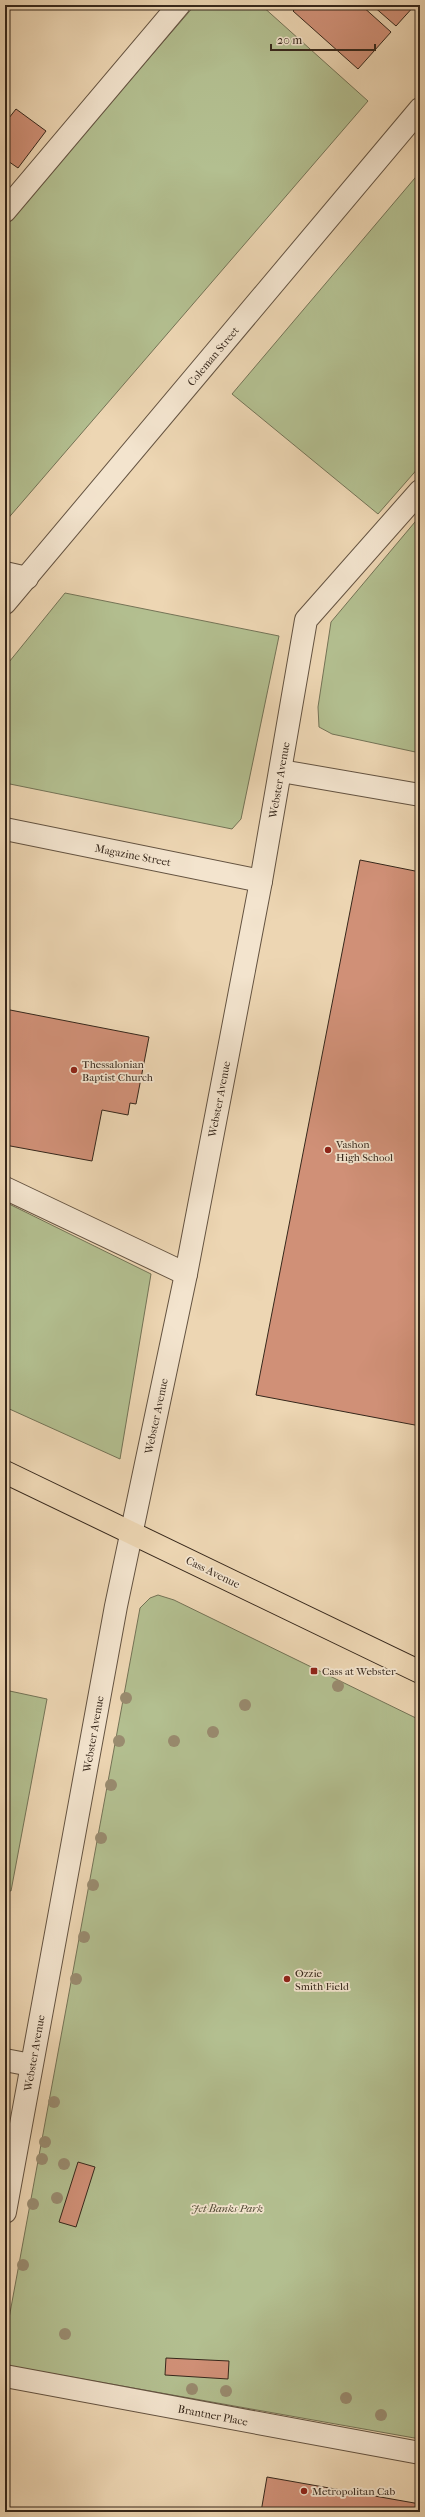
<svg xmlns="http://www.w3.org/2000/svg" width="425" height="2517" font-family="'IM FELL French Canon',serif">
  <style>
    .green { fill: #b3bf90; stroke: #747356 }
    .building { fill: #d09077; stroke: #36271b }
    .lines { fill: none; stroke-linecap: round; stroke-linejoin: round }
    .minor-casing { stroke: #645341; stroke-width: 24 }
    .major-casing { stroke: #36271b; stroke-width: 24 }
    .minor { stroke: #f3e4ce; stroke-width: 22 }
    .major { stroke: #edd6b3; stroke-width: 22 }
    .tree { fill: #998b6f }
    .poi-dot { fill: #8f2418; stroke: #f3e4ce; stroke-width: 1.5 }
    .labels { text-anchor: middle; stroke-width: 3.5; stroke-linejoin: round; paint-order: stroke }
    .street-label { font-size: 11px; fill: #36271b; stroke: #f3e4ce }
    .poi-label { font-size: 11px; fill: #36271b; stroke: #f3e4ce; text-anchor: start }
    .park-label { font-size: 11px; font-style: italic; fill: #554d38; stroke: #f3e4ce }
  </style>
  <rect width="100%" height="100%" fill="#edd6b3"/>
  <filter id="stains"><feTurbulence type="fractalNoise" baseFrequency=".005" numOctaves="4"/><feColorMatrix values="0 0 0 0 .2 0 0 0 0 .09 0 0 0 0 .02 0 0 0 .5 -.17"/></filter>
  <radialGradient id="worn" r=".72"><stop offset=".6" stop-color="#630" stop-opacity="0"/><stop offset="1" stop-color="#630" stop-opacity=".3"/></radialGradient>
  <!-- green -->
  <g class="green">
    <polygon points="195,5 261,5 368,101 5,522 5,225"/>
    <polygon points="420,172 420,466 378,514 232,394"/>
    <polygon points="420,516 420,753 332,734 319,727 318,707 331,622"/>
    <polygon points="65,593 279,636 241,819 232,829 5,783 5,667"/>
    <polygon points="5,1202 151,1274 120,1459 5,1407"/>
    <polygon points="158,1595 174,1600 420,1720 420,2439 15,2367 10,2366 5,2361 5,2340 140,1608 150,1598"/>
    <polygon points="5,1690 47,1699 11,1891 5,1890"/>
  </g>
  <!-- building -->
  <g class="building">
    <polygon points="299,5 361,5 391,32 358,69 293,11"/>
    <polygon points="372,5 415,5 396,26"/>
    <polygon points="16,109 46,131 18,168 5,159 5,123"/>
    <polygon points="360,860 420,872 420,1426 256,1395"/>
    <polygon points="5,1009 149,1037 136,1104 130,1103 128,1115 102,1110 92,1161 5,1145"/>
    <polygon points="78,2162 95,2167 76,2227 59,2222"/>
    <polygon points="166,2358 229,2361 228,2379 165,2375"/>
    <polygon points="267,2477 420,2504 420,2512 261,2512"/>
  </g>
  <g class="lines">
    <!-- minor casing -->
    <g class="minor-casing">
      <g id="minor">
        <polyline points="5,211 179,5"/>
        <polyline points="5,573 27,578"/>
        <polyline points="5,603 420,109"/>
        <polyline points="281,771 420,795"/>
        <polyline points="5,829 261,881"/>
        <polyline points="5,1188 186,1274"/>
        <polyline points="5,2060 31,2065"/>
        <polyline points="5,2212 116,1606 186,1274 261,881 306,620 420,491"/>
        <polyline points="5,2376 420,2453"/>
      </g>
    </g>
    <!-- major casing -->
    <g class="major-casing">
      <polyline id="major" points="5,1472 420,1672"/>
    </g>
    <!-- minor -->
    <use href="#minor" class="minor"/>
    <!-- major -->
    <use href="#major" class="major"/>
  </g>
  <!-- trees -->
  <g class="tree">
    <circle cx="338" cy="1686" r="6"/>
    <circle cx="126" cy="1698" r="6"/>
    <circle cx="245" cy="1705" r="6"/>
    <circle cx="213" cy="1732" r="6"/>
    <circle cx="119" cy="1741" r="6"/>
    <circle cx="174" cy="1741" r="6"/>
    <circle cx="111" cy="1785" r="6"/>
    <circle cx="101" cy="1838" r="6"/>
    <circle cx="93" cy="1885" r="6"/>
    <circle cx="84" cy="1937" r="6"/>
    <circle cx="76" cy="1979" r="6"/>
    <circle cx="54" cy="2102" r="6"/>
    <circle cx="45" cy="2142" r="6"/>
    <circle cx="42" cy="2159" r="6"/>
    <circle cx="64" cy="2164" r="6"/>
    <circle cx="57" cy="2198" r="6"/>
    <circle cx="33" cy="2204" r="6"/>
    <circle cx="23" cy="2265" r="6"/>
    <circle cx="65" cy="2334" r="6"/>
    <circle cx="192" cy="2389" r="6"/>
    <circle cx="226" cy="2391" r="6"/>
    <circle cx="346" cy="2398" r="6"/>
    <circle cx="381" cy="2415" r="6"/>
  </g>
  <!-- markers -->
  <g class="poi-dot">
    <circle cx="74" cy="1070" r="4"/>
    <circle cx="328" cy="1150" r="4"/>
    <rect x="310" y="1667" width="8" height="8" rx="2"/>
    <circle cx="287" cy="1979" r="4"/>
    <circle cx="304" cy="2491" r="4"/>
  </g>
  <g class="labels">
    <!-- street labels -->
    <g class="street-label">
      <text transform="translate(213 356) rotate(-50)" y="4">Coleman Street</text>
      <text transform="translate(279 780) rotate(-80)" y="4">Webster Avenue</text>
      <text transform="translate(133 855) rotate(11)" y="4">Magazine Street</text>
      <text transform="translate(219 1099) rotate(-79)" y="4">Webster Avenue</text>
      <text transform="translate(156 1416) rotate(-78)" y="4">Webster Avenue</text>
      <text transform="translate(213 1572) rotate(26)" y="4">Cass Avenue</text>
      <text transform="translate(93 1734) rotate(-80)" y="4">Webster Avenue</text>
      <text transform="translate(34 2053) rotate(-80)" y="4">Webster Avenue</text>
      <text transform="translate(213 2415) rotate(11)" y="4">Brantner Place</text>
    </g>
    <!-- poi labels -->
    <g class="poi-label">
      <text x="82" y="1068">Thessalonian<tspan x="82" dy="13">Baptist Church</tspan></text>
      <text x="336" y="1148">Vashon<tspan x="336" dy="13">High School</tspan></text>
      <text x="322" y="1675">Cass at Webster</text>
      <text x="295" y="1977">Ozzie<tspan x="295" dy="13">Smith Field</tspan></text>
      <text x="312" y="2495">Metropolitan Cab</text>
    </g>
    <!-- park labels -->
    <g class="park-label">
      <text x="227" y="2212">Jet Banks Park</text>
    </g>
  </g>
  <!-- margin -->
  <rect width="425" height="2517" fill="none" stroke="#edd6b3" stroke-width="20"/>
  <rect x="6" y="6" width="413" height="2505" fill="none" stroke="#36271b" stroke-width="2"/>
  <rect x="10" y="10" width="405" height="2497" fill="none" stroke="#36271b"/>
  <!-- scale -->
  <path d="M271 44v6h104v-6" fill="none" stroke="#36271b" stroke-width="2"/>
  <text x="277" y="44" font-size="12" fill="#36271b" stroke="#f3e4ce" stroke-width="3" paint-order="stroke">20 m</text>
  <rect width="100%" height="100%" filter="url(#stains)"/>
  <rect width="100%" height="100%" fill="url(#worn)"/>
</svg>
